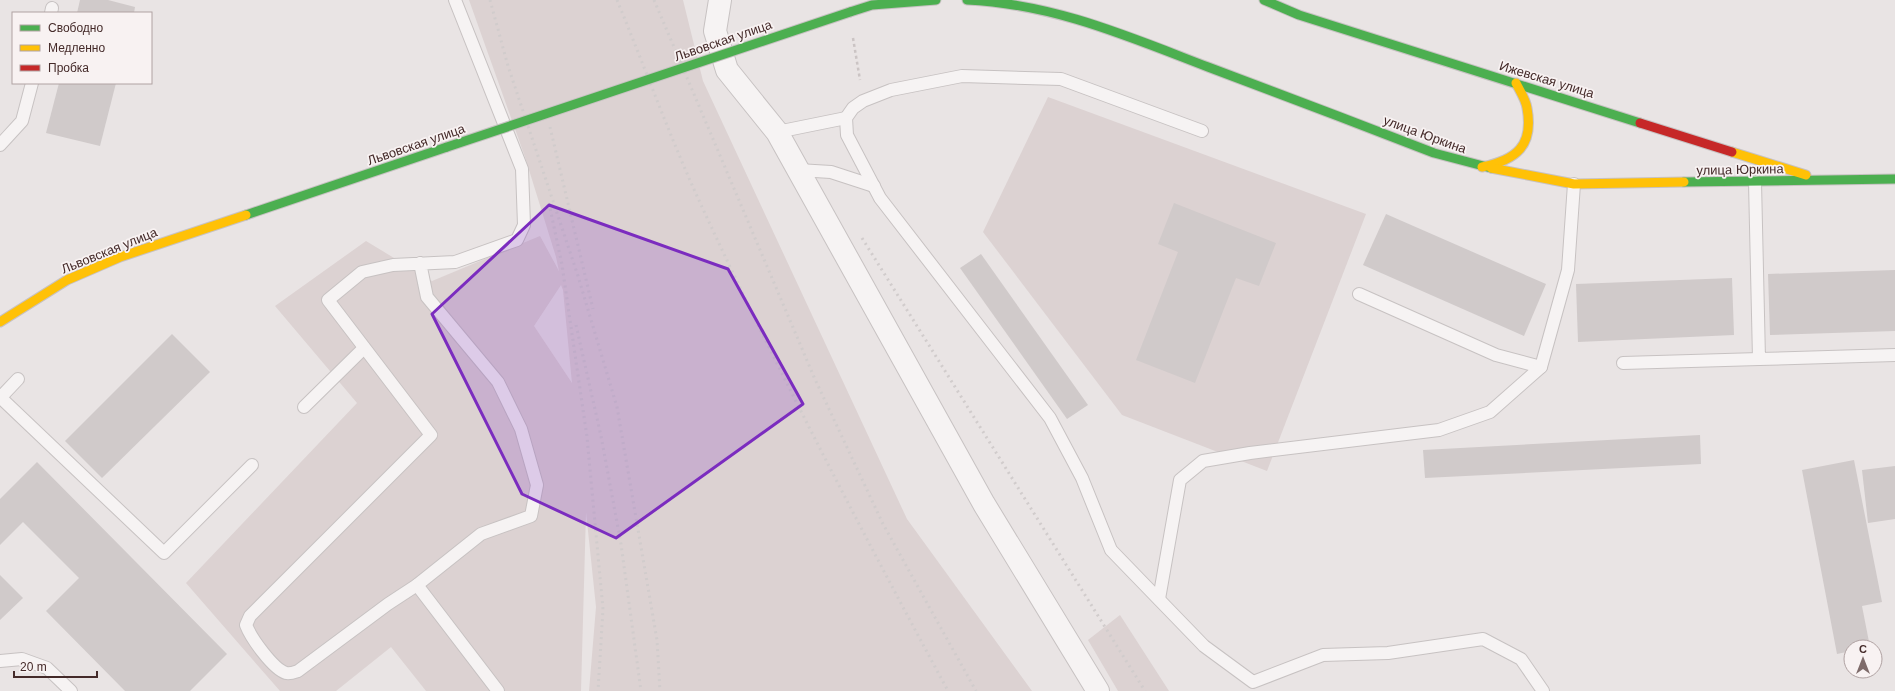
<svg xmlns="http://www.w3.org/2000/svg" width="1895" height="691" font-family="Helvetica,sans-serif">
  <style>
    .built { fill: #dcd2d2; fill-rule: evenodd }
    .building { fill: #d0caca }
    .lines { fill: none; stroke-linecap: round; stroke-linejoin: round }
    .lane-casing { stroke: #c7c2c2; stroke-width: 14 }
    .street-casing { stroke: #c7c2c2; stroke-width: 24 }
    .fast-casing { stroke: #c7c2c2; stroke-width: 11 }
    .slow-casing { stroke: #c7c2c2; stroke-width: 11 }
    .jam-casing { stroke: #c7c2c2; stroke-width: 11 }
    .path { stroke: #cbc4c4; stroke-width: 2.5; stroke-dasharray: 3 3; stroke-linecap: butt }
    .lane { stroke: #f6f3f3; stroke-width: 12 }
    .street { stroke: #f6f3f3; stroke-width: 22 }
    .fast { stroke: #4caf50; stroke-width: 9 }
    .slow { stroke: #ffc107; stroke-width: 9 }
    .jam { stroke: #c62828; stroke-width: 9 }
    .rail { stroke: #d1cccc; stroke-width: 3; stroke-dasharray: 2 4; stroke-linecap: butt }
    .fast-bridge-casing { stroke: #c7c2c2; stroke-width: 11; stroke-linecap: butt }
    .fast-bridge { stroke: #4caf50; stroke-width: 9 }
    .marked { fill: #7b2cbf; fill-opacity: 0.2; stroke: #7b2cbf; stroke-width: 3; stroke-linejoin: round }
    .labels { text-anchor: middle; stroke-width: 3.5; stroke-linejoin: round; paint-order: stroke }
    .street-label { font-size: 13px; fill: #442a29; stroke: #f8f2f2 }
  </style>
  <rect width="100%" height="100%" fill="#e9e4e4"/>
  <!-- built -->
  <g class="built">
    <path d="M 469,0 L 683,0 L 703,81 L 907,519 L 1032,691 L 589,691 L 596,607 L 586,512 L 581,691 L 426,691 L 391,647 L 336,691 L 280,691 L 186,583 L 357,403 L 275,306 L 366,241 L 432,281 L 540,236 L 559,271 L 556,257 L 525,157 ZM 561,285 L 563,290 L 572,383 L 534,326 Z"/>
    <polygon points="1048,97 1366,214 1267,471 1122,415 983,232"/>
    <polygon points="1120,615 1169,691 1118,691 1088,640"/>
  </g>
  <!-- building -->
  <g class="building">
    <polygon points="80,0 108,0 135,7 134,13 77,13"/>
    <polygon points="59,83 116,83 100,146 46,133"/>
    <polygon points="1174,203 1276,243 1259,286 1236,278 1195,383 1136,360 1178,252 1158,244"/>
    <polygon points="1386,214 1546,284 1524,336 1363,265"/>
    <polygon points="981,254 1088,405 1067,419 960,268"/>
    <polygon points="1895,270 1895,331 1770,335 1768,274"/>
    <polygon points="1732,278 1734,335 1578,342 1576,284"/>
    <polygon points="172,334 210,372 102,478 65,441"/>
    <polygon points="1700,435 1701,464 1425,478 1423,450"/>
    <polygon points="1854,460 1882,602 1862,606 1870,647 1851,647 1851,651 1837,654 1802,470"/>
    <polygon points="37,462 227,654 190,691 125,691 46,611 79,578 23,522 0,545 0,499"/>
    <polygon points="1895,466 1895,519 1868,523 1862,470"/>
    <polygon points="0,575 23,598 0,620"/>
  </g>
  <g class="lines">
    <!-- lane casing -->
    <g class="lane-casing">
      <g id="lane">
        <polyline points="51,13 52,8"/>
        <polyline points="1202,131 1061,79 962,76 891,90 863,101 853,108 846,118 847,135 880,198 1050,418 1082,478 1111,550 1204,646 1253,682 1323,655 1388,653 1483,639 1521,659 1543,691"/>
        <polyline points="777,132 846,118"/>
        <polyline points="0,145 22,121 32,83"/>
        <polyline points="798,170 831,172 874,186"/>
        <polyline points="1755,182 1759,359 1895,355"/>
        <path d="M 420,263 L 427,297 L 498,382 L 521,429 L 537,485 L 531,516 L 481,534 L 417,585 L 388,604 L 298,671 C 295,672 290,674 286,673 C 273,669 251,638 246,625 L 250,616 L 431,435 L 328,300 L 362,272 L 393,265 L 455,262 L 517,240 L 524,225 L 522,169 L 455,0"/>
        <polyline points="1359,294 1496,355 1541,367 1568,270 1574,184"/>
        <polyline points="1623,363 1759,359"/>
        <polyline points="0,397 164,553 252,465"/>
        <polyline points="0,398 18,379"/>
        <polyline points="304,407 364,348"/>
        <polyline points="417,585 498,691"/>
        <polyline points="1159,599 1180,480 1203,461 1250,453 1439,430 1490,412 1541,367"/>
        <polyline points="0,661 22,659 47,668 71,691"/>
      </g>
    </g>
    <!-- street casing -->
    <g class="street-casing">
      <polyline id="street" points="720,0 715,31 727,70 777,132 984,504 1098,691"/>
    </g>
    <!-- fast casing -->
    <g class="fast-casing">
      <g id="fast">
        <path d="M 967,0 C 1054,4 1127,36 1208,67 C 1283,95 1359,124 1434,153 L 1491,168"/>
        <polyline points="1264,0 1299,15 1640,123"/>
        <polyline points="850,12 872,5 936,0"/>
        <polyline points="1684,182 1895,179"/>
        <polyline points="246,215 447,147"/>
      </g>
    </g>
    <!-- slow casing -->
    <g class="slow-casing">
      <g id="slow">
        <polyline points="1732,152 1806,175"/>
        <path d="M 1482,167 C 1516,160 1534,146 1527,108 C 1526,100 1520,91 1516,83"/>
        <polyline points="1491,168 1574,184 1684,182"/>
        <polyline points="0,322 67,280 120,257 246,215"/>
      </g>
    </g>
    <!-- jam casing -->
    <g class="jam-casing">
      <polyline id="jam" points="1640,123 1732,152"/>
    </g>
    <!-- path -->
    <polyline class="path" points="853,38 860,80"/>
    <!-- lane -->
    <use href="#lane" class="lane"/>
    <!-- street -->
    <use href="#street" class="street"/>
    <!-- fast -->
    <use href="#fast" class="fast"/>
    <!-- slow -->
    <use href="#slow" class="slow"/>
    <!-- jam -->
    <use href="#jam" class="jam"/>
    <!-- rail -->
    <g class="rail">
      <polyline points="490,0 508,66 578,276 617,407 657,640 660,691"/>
      <path d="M 617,0 C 644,65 668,132 697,196 C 774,364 860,528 948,691"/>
      <polyline points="654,0 814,377 883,524 976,691"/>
      <polyline points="550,127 593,309"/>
      <polyline points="549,203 562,265 587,437 603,609 598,691"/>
      <polyline points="862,238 1145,691"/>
      <polyline points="576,325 601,436 621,544 641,691"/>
    </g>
    <!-- fast-bridge casing -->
    <g class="fast-bridge-casing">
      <polyline id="fast-bridge" points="447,147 850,12"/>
    </g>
    <!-- fast-bridge -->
    <use href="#fast-bridge" class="fast-bridge"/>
  </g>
  <!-- marked area -->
  <path class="marked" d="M 549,205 L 728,269 L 803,404 L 616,538 L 522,494 L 432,314 Z"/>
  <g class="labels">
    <!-- street labels -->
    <g class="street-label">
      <text transform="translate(723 40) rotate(-19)" y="5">Львовская улица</text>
      <text transform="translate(1547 79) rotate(17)" y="5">Ижевская улица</text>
      <text transform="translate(1425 134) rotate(20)" y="5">улица Юркина</text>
      <text transform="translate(416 144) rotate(-19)" y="5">Львовская улица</text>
      <text transform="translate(1740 169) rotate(-1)" y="5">улица Юркина</text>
      <text transform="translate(109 250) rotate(-22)" y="5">Львовская улица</text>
    </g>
  </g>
  <!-- legend -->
  <rect x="12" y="12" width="140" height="72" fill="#f8f2f2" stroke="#b0a2a2"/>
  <rect x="20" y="25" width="20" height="6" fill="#4caf50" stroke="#b0a2a2"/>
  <text x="48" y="32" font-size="12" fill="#442a29">Свободно</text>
  <rect x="20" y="45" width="20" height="6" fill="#ffc107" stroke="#b0a2a2"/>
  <text x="48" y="52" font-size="12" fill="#442a29">Медленно</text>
  <rect x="20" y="65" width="20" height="6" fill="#c62828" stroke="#b0a2a2"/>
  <text x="48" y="72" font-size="12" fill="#442a29">Пробка</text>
  <!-- north arrow -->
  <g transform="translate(1863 659)"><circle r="19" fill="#f8f2f2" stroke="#b0a2a2"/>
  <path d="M0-3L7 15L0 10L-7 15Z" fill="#7e6b6a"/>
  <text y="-6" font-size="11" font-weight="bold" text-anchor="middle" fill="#442a29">С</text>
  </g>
  <!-- scale -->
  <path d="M14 671v6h83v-6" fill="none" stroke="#442a29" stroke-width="2"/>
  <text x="20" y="671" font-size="12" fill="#442a29" stroke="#f8f2f2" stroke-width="3" paint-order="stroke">20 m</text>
</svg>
